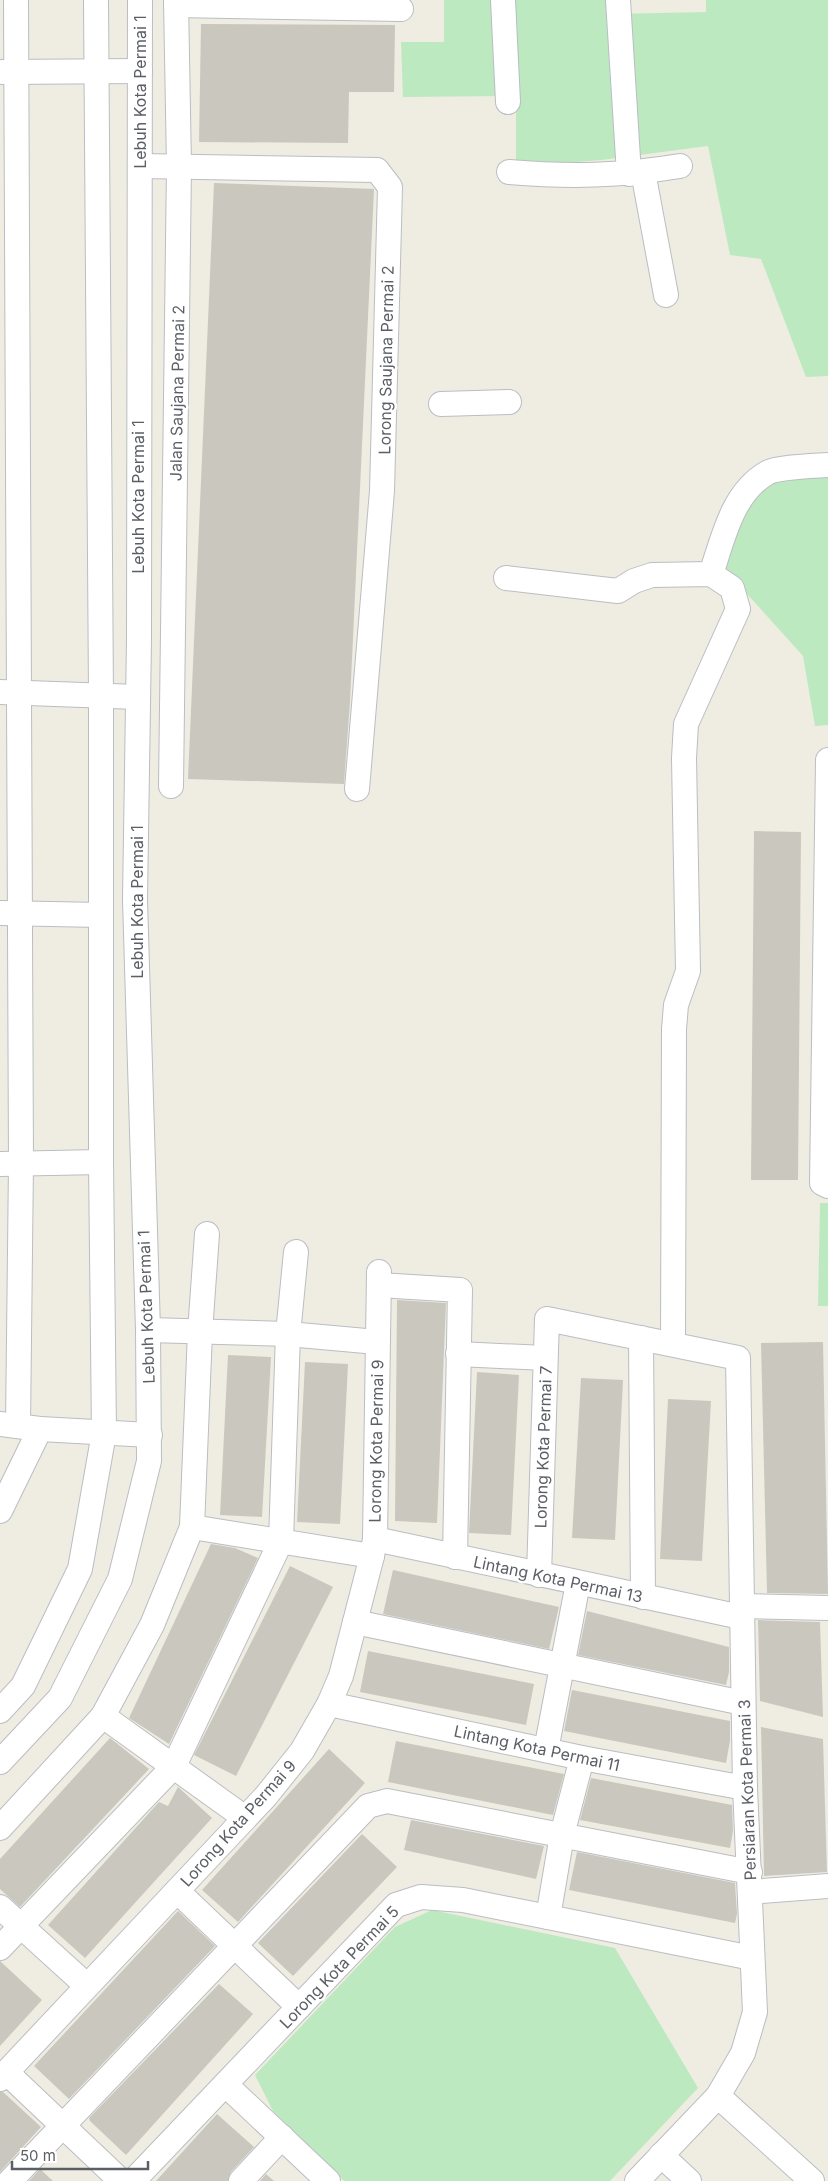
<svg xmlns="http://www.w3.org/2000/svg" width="828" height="2181" font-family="Inter,sans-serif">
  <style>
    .green { fill: #bce9bf }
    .building { fill: #cac7bf }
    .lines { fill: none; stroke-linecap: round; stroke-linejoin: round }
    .minor-casing { stroke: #babdc3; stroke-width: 26 }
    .minor { stroke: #fff; stroke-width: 24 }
    .labels { text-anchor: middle; stroke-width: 5; stroke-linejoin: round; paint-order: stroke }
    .street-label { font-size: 16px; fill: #5b5f65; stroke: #fff }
  </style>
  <rect width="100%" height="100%" fill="#efede2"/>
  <!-- green -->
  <g class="green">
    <polygon points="444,0 610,0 611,14 706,12 706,0 828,0 828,376 806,377 761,259 730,255 708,146 601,160 516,167 516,110 505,96 403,97 401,42 444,42"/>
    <polygon points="828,475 828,725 815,726 803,656 722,566 743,508 769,481"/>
    <polygon points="820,1203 828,1203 828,1306 818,1306"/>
    <polygon points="432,1910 615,1948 698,2088 610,2181 344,2181 273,2111 255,2075 395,1927"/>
  </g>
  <!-- building -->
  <g class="building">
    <polygon points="201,24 395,25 394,92 349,92 348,143 199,142"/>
    <polygon points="214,183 374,189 350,702 344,784 188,779"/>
    <polygon points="754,831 801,832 798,1180 751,1180"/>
    <polygon points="397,1300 446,1303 437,1523 395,1521"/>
    <polygon points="823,1342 828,1594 767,1593 761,1343"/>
    <polygon points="228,1355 271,1357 262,1517 220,1515"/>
    <polygon points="305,1362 348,1364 340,1524 297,1522"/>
    <polygon points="477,1372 519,1375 511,1535 469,1533"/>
    <polygon points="581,1378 623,1380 615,1540 572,1538"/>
    <polygon points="668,1399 711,1401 702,1561 660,1559"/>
    <polygon points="211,1544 235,1548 258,1558 169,1744 129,1718"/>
    <polygon points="290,1566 333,1587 236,1776 194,1755"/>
    <polygon points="393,1570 559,1607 549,1649 383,1614"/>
    <polygon points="587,1611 729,1647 729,1672 726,1685 578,1655"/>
    <polygon points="758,1620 820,1622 823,1717 760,1701"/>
    <polygon points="368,1651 534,1684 526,1725 360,1692"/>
    <polygon points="572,1690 730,1721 730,1741 726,1763 564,1731"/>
    <polygon points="761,1727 823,1739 827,1872 764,1876"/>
    <polygon points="110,1738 149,1769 20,1907 0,1889 0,1859"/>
    <polygon points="396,1741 564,1774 553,1815 388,1782"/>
    <polygon points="329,1749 365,1783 238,1922 202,1890"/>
    <polygon points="591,1778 732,1805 733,1831 730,1848 580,1820"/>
    <polygon points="178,1787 212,1818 85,1958 48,1925 159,1802 168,1806"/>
    <polygon points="411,1820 544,1846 536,1879 404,1850"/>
    <polygon points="362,1834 397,1867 293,1976 258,1943"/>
    <polygon points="577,1852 735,1883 737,1914 735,1923 569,1890"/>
    <polygon points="178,1911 215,1946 69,2099 34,2066"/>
    <polygon points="0,1961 42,2000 0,2046"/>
    <polygon points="219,1984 253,2014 126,2155 90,2121 89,2118"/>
    <polygon points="0,2092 3,2092 41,2127 0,2172"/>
    <polygon points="217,2114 254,2147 231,2172 228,2181 156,2181"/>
    <polygon points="40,2169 53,2181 29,2181"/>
    <polygon points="266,2174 274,2181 260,2181"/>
  </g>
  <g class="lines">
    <!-- minor casing -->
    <g class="minor-casing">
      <g id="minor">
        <polyline points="16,0 21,1163 18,1426"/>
        <polyline points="503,0 508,102"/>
        <polyline points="618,0 629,174"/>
        <polyline points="176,5 401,9"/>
        <polyline points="2,72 140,71"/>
        <polyline points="141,166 377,170 390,187 382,491 357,789"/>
        <path d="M 509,172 C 571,177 619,176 680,166"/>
        <polyline points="643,172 666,295"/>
        <polyline points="441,404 509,402"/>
        <path d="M 711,574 C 723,539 732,493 767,473 C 777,467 815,466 828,465"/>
        <polyline points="506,578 618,591 634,581 652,575 711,574 732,588 738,609 686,724 684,758 688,971 676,1005 674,1029 673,1344"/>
        <polyline points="0,692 138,697"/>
        <polyline points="828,760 822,1183 828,1186"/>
        <polyline points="171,786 179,166 176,0"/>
        <polyline points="0,913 101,915"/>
        <polyline points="0,1164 101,1162"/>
        <polyline points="379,1285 460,1290 455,1557"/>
        <polyline points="148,1330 288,1334 377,1342"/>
        <polyline points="641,1338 643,1597"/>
        <polyline points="458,1354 545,1358"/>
        <polyline points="0,1424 40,1429 150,1435"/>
        <polyline points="0,1511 40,1429"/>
        <polyline points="192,1527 372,1556"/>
        <polyline points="375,1539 741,1617"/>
        <polyline points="539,1575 547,1319 738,1358 745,1788 755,2012 743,2053 718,2096 637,2181"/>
        <polyline points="741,1606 828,1608"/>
        <polyline points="355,1622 743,1703"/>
        <polyline points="329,1704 582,1758 745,1788"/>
        <polyline points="0,1711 23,1686 80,1569 104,1433 101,1162 101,696 96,0"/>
        <polyline points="103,1716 245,1818"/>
        <polyline points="546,1750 578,1583"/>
        <polyline points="0,1762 60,1698 120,1579 149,1461 148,1330 135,900 139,639 140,0"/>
        <polyline points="0,1828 103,1716 152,1625 192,1527 200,1332 207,1234"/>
        <polyline points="177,1891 299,2007"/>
        <polyline points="750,1892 828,1886"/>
        <polyline points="0,1907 86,1985"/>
        <polyline points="548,1917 562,1835 582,1758"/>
        <polyline points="0,1948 174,1766 281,1541 288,1334 296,1252"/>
        <polyline points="6,2072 121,2181"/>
        <polyline points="0,2079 266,1796 302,1751 329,1704 341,1676 372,1556 375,1539 379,1272"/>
        <polyline points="226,2085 328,2181"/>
        <polyline points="718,2096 812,2181"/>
        <polyline points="661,2155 689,2181"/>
        <polyline points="10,2181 368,1806 387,1801 750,1872"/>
        <polyline points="133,2181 396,1905 421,1897 463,1900 752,1958"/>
        <polyline points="241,2181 282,2137"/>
      </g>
    </g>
    <!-- minor -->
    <use href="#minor" class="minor"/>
  </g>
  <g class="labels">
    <!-- street labels -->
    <g class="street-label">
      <text transform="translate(140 92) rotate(-90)" y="6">Lebuh Kota Permai 1</text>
      <text transform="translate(386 360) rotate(-89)" y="6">Lorong Saujana Permai 2</text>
      <text transform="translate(177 393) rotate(-89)" y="6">Jalan Saujana Permai 2</text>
      <text transform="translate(138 497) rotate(-90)" y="6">Lebuh Kota Permai 1</text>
      <text transform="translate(137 902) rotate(-90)" y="6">Lebuh Kota Permai 1</text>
      <text transform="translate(146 1307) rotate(-92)" y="6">Lebuh Kota Permai 1</text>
      <text transform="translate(376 1441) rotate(-89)" y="6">Lorong Kota Permai 9</text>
      <text transform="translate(543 1447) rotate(-88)" y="6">Lorong Kota Permai 7</text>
      <text transform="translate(558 1579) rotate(12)" y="6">Lintang Kota Permai 13</text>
      <text transform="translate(537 1748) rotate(12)" y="6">Lintang Kota Permai 11</text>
      <text transform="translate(747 1790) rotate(-92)" y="6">Persiaran Kota Permai 3</text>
      <text transform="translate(238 1823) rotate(-48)" y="6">Lorong Kota Permai 9</text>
      <text transform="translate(339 1967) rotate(-46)" y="6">Lorong Kota Permai 5</text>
    </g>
  </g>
  <!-- scale -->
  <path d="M12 2161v8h136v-8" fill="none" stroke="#5b5f65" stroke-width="2.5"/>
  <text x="20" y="2161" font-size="15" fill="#5b5f65" stroke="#ffffff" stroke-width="4" paint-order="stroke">50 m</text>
</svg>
